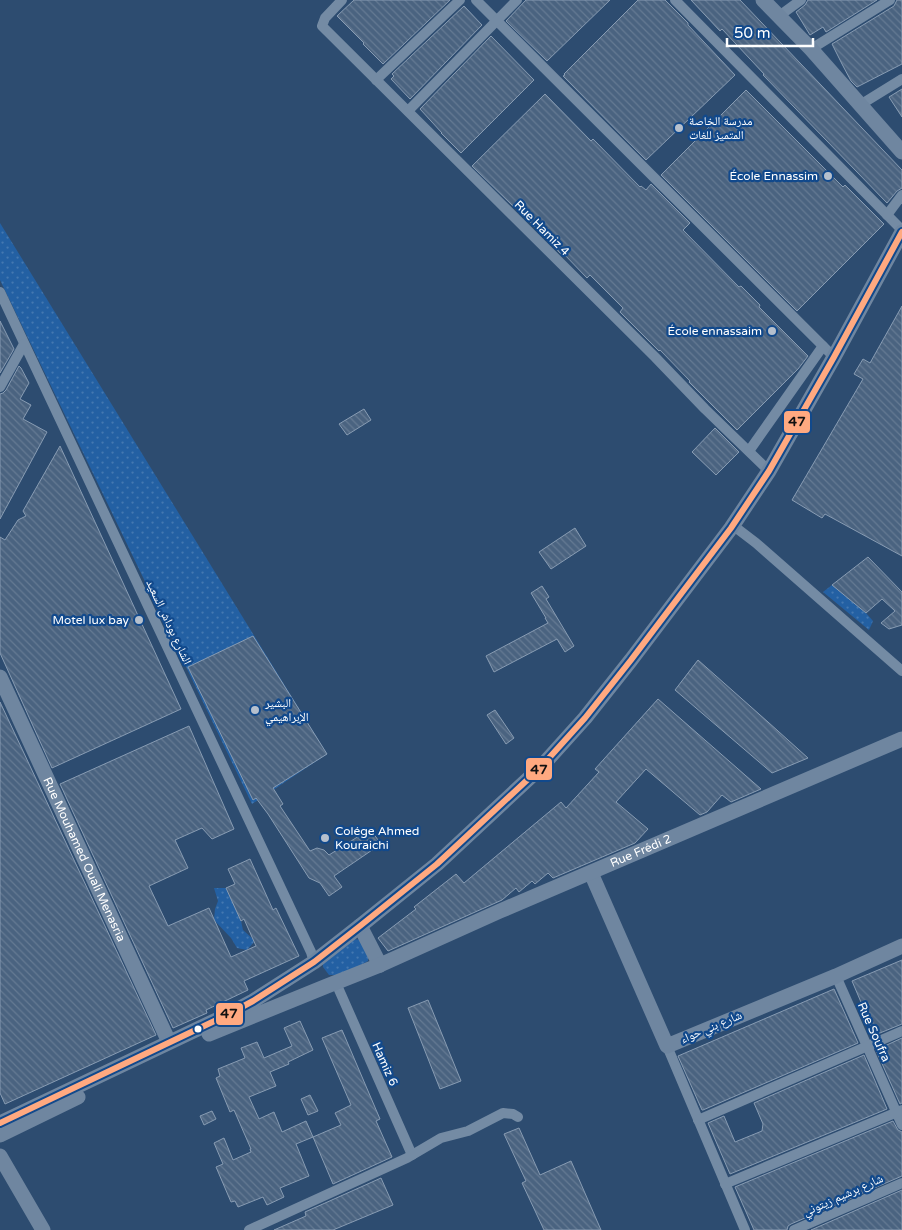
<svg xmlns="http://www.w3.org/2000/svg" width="902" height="1230" font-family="'Varela Round','Noto Naskh Arabic',sans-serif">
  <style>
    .grass { fill: url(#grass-dots) }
    .building { fill: url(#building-back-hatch); stroke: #889cb3 }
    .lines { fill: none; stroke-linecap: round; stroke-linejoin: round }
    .street { stroke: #748ba4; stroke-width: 10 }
    .secondary { stroke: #6f86a0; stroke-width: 15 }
    .bus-1-casing { stroke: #11498c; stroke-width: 10 }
    .bus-1 { stroke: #ffa980; stroke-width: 6 }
    .poi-dot { fill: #b6c0cd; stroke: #11498c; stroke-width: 2 }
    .bus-dot { fill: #fff; stroke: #11498c; stroke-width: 2 }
    .labels { text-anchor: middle; stroke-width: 4.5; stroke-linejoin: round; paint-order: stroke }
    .poi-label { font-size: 12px; fill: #fff; stroke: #11498c; text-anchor: start }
    .street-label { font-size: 12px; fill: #fff; stroke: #11498c }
    .line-badge { stroke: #11498c; stroke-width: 2 }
    .pale-badge-label { font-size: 14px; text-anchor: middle; font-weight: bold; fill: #111 }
  </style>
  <defs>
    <pattern id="grass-dots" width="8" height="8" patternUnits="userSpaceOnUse" patternTransform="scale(1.25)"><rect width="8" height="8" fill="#2360a3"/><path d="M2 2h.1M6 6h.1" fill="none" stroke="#4478b1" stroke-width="1.8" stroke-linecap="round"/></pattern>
    <pattern id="building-back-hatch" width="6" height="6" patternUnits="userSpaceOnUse" patternTransform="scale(1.25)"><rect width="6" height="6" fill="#4a6380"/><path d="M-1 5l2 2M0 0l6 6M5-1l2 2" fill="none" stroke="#657a93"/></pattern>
  </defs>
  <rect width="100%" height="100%" fill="#2d4c70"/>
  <!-- grass -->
  <g class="grass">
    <polygon points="0,223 327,754 252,804 0,280"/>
    <polygon points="832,585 866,613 873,621 869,630 823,592"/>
    <polygon points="214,888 226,888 241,921 243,930 253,939 254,942 247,950 237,948 231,938 214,920 215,909 218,901"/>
    <polygon points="353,939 362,940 368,954 368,961 342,975 329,975 323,967 323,961"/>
  </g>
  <!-- building -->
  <g class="building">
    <polygon points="354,0 450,0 383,64 363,44 364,43 337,16"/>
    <polygon points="526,0 610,0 547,61 506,21"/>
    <polygon points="638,0 665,0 688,23 688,25 735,75 646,160 563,76 565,75 564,74"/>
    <polygon points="691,0 740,0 902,170 902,188 897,191 887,203 763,75 764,74 722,29 720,31"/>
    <polygon points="808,0 877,0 826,32 823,27 810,35 796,12 805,5"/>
    <polygon points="897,0 902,0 902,64 857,87 851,81 842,64 832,44 894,6"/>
    <polygon points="464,6 482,25 410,99 391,79 394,76 392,74"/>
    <polygon points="491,36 534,80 461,153 441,133 442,133 420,109"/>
    <polygon points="902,89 902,117 889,97"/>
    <polygon points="746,90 843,187 845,185 884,224 797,311 661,175"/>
    <polygon points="545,94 591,141 593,139 640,187 641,186 646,190 651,184 690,223 683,230 739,287 741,286 760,305 759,307 808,356 798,369 737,430 689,382 690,381 660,350 659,351 620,312 623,308 590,275 587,278 562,252 561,254 516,207 515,208 472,166"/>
    <polygon points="902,306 902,556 825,514 822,518 792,500 863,379 854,374 863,359 870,363"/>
    <polygon points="0,321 14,349 0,373"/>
    <polygon points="19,366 21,368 29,383 20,399 31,405 23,419 47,432 0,519 0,394 3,393 6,390"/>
    <polygon points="364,409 371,420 347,435 339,424"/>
    <polygon points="715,428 739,452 716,475 692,452"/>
    <polygon points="60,446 181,709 52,768 0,653 0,537 5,540 18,520 26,516 23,511"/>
    <polygon points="575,528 586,546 551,569 539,552"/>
    <polygon points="868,557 902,592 902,625 889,629 881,623 895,611 882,599 866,613 832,585"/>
    <polygon points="542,586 549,597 546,599 574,646 565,652 557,639 494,672 486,656 548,623 545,618 546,618 531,593"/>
    <polygon points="253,636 327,754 273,788 283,804 280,806 310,851 317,848 324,850 329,855 370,829 381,844 334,876 342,887 329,896 320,883 309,878 268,814 256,798 253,800 188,667"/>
    <polygon points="698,660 768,722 808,758 772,773 675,690"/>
    <polygon points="658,699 761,789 731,802 722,795 707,812 700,815 646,769 616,802 648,829 635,843 553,878 548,873 535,884 532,881 519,892 516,888 502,900 388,951 378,938 416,909 414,907 456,874 464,883 561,802 566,808 599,772 595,769"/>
    <polygon points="0,702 156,1035 5,1104 0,1093"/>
    <polygon points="495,710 514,738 506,744 487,715"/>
    <polygon points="189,726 234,829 212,839 202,828 175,840 188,868 149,886 168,926 209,908 231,957 256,946 244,919 241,921 226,888 235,884 228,869 250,859 273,910 276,908 299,956 244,981 248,990 206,1010 207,1013 173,1028 60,784"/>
    <polygon points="902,960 902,1024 875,1035 852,981"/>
    <polygon points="834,989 858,1043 703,1110 702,1110 678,1056"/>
    <polygon points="428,1000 461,1081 440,1089 408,1008"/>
    <polygon points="300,1021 313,1050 288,1062 289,1064 270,1072 276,1086 249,1097 259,1119 274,1112 282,1132 306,1121 313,1137 296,1144 309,1176 280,1188 284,1197 267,1205 263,1197 238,1207 235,1201 231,1202 216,1167 223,1164 214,1143 224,1138 233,1160 251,1152 250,1149 251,1149 234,1110 230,1112 216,1078 220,1076 218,1069 245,1058 241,1048 257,1042 264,1058 292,1046 284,1028"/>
    <polygon points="342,1030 380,1119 376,1121 392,1157 333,1184 313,1137 341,1125 335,1113 351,1105 322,1038"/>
    <polygon points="902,1038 902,1103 900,1104 876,1050"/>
    <polygon points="864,1055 887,1109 730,1174 708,1123 724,1116 735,1142 762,1131 763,1124 754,1103"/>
    <polygon points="310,1095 318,1111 308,1115 301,1099"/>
    <polygon points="212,1111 216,1119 204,1125 200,1116"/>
    <polygon points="893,1121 898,1130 902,1132 902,1176 791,1224 788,1226 787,1230 754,1230 735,1187"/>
    <polygon points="519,1128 540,1175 571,1161 601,1230 544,1230 522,1183 526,1181 504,1134"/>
    <polygon points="381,1178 393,1205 333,1230 274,1230 306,1216 305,1212"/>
    <polygon points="902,1190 902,1230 811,1230"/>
  </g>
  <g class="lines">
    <!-- street -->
    <g class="street">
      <polyline points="342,0 325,18 322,26 655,357 705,409 769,471"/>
      <polyline points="476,0 834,357"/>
      <polyline points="675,0 902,230"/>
      <polyline points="779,16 801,0"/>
      <polyline points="811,49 890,0"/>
      <polyline points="376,80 460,0"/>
      <polyline points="860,105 902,79"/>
      <polyline points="408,111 517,0"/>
      <polyline points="887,215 902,195"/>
      <polyline points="0,292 311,952 314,962"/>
      <polyline points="0,387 24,344"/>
      <polyline points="749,451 823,346"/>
      <polyline points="739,530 756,543 902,671"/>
      <polyline points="836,976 902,1125"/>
      <polyline points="336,983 412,1155"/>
      <polyline points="667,1046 745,1230"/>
      <polyline points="698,1120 902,1031"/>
      <polyline points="725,1184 902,1110"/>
      <polyline points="249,1230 407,1158 441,1138 468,1131 503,1113 513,1114 518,1117"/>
      <polyline points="794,1230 902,1183"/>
    </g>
    <!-- secondary -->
    <g class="secondary">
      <polyline points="763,0 811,49 902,152"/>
      <path id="s1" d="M 0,677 L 169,1042"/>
      <polyline points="591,873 667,1046 836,976 902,946"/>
      <polyline points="360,926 380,965"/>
      <path id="s2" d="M 209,1034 L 327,986 L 380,965 L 500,911 L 902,739"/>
      <polyline points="0,1123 227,1015 253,1001 314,962 360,926 437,864 540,768 585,718 631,660 731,528 769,471 834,357 902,232"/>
      <polyline points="0,1135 78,1097"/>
      <polyline points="0,1156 43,1230"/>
    </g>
    <!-- bus-1 casing -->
    <g class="bus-1-casing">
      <polyline id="bus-1" points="0,1123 227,1015 253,1001 314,962 360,926 437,864 540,768 585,718 631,660 731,528 769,471 834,357 902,232"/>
    </g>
    <!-- bus-1 -->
    <use href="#bus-1" class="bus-1"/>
  </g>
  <!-- markers -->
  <g class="poi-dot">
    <circle cx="679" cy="128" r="5"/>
    <circle cx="828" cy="176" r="5"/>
    <circle cx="772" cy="331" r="5"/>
    <circle cx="139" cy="620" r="5"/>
    <circle cx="255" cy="710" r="5"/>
    <circle cx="325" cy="838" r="5"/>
  </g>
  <circle class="bus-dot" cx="198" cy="1029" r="4.5"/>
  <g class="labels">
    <!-- poi labels -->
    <g class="poi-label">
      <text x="689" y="125">مدرسة الخاصة<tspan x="689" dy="14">المتميز للغات</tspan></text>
      <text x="818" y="180" text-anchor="end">École Ennassim</text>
      <text x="762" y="335" text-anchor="end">École ennassaim</text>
      <text x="129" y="624" text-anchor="end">Motel lux bay</text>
      <text x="265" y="707">البشير<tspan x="265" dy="14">الإبراهيمي</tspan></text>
      <text x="335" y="835">Colége Ahmed<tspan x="335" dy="14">Kouraichi</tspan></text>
    </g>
    <!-- street labels -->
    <g class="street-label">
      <text transform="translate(542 228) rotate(45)" y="4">Rue Hamiz 4</text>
      <text transform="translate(169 622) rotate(65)" y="4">الشارع بوداش السعيد</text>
      <text dy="4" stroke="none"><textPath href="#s2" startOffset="469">Rue Frédi 2</textPath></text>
      <text dy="4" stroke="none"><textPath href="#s1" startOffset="201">Rue Mouhamed Ouali Menasria</textPath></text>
      <text transform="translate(711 1027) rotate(-23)" y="4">شارع بني حواء</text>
      <text transform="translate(874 1032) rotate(66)" y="4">Rue Soufra</text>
      <text transform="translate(385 1064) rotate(66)" y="4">Hamiz 6</text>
      <text transform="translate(843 1195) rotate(-24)" y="4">شارع برشيم زيتوني</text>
    </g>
  </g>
  <g class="line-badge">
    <rect x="783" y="410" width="28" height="24" rx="5" fill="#ffa980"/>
    <rect x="525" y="757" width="28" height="24" rx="5" fill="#ffa980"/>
    <rect x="215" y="1002" width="29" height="24" rx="5" fill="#ffa980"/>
  </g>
  <g class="pale-badge-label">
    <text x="797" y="426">47</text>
    <text x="539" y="774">47</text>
    <text x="229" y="1018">47</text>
  </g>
  <!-- scale -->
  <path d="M727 38v8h86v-8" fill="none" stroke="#ffffff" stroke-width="2.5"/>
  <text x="734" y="38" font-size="15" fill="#ffffff" stroke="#11498c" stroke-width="4" paint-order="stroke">50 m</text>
</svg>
